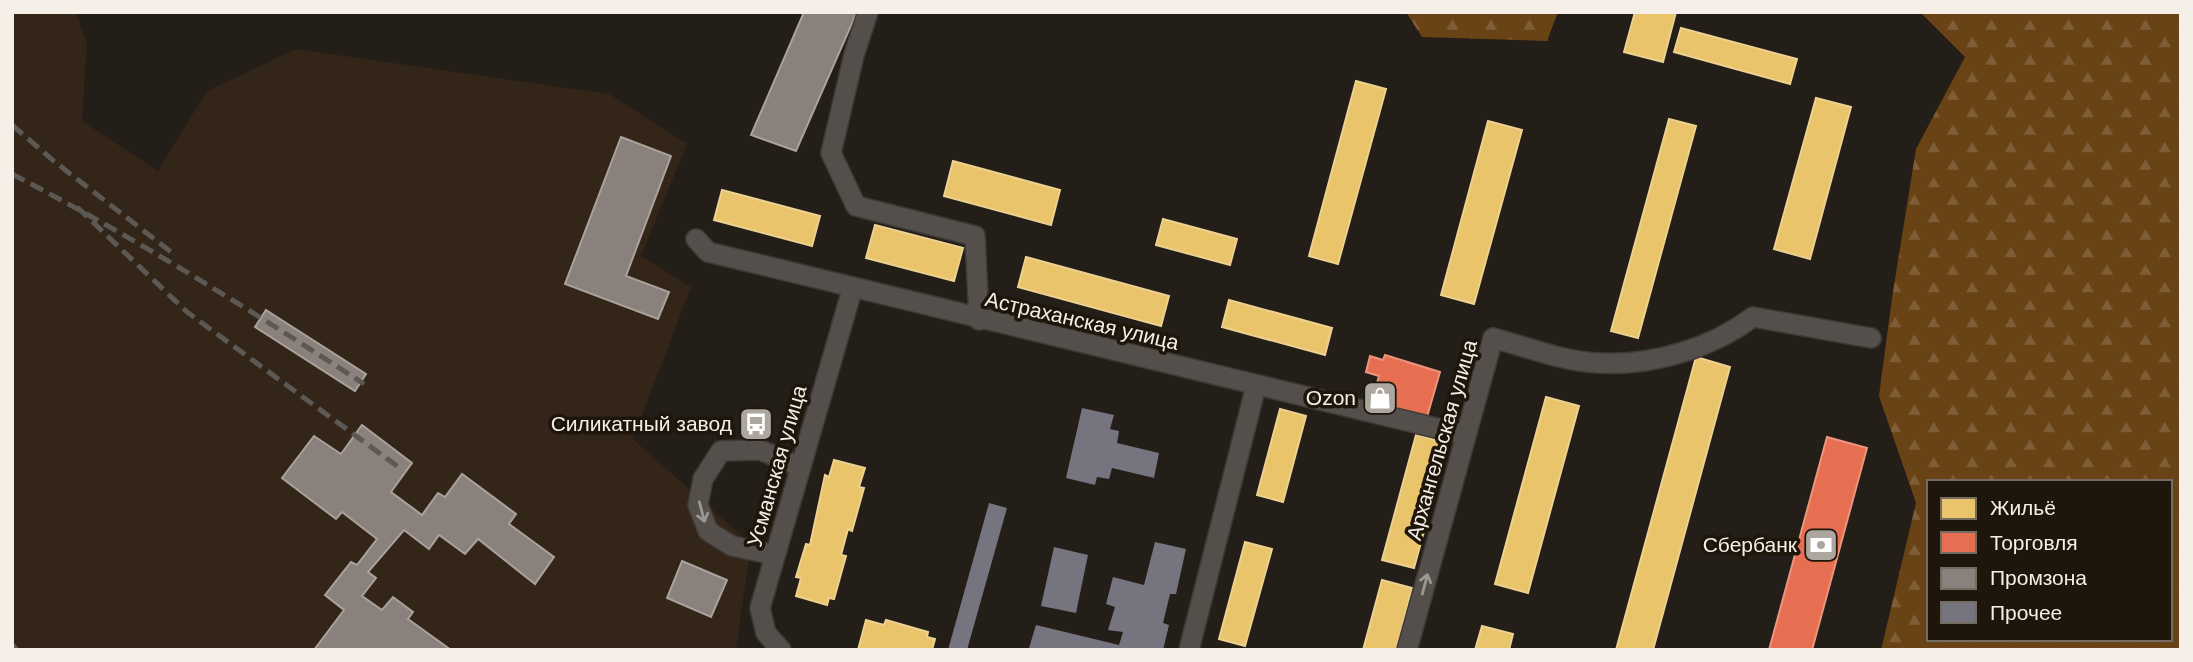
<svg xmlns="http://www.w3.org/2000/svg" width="2193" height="662" font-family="Arial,sans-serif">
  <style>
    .built { fill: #332518 }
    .forest { fill: url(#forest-firs); fill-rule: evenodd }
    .homes { fill: #e9c46a; stroke: #edd190; stroke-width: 2 }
    .shops { fill: #e76f51; stroke: #ec957e; stroke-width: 2 }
    .industry { fill: #8a817c; stroke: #aaa29c; stroke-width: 2 }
    .building { fill: #75747f }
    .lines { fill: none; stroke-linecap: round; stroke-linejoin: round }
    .street-casing { stroke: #3f3a36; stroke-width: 22 }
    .street { stroke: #544f4a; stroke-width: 19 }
    .rail { stroke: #5c5854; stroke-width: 5; stroke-dasharray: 14 7; stroke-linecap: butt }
    .oneway { stroke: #9d9791 }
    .labels { text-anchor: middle; stroke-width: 7; stroke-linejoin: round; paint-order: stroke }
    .street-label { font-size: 21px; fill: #f6efe8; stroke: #1e150b }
    .poi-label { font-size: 21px; fill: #f6efe8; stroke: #1e150b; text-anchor: end }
  </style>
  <defs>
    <pattern id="forest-firs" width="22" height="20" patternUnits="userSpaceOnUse" patternTransform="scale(1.75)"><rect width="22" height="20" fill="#694215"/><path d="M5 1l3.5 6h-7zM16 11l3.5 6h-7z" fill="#7f5e37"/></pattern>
  </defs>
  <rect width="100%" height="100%" fill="#241e18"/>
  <!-- built -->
  <polygon class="built" points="12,12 76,12 87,44 82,121 158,171 207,91 296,49 609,94 687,144 641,256 691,287 633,439 751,544 736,650 12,650"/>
  <!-- forest -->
  <g class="forest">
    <polygon points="1406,12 1558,12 1547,41 1422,37"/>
    <path d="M 1920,12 L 2181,12 L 2181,650 L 1881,650 L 1916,503 L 1879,396 L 1892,298 L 1916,149 L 1965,57 ZM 1929,482 L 2170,482 L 2170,639 L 1929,639 Z"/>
  </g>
  <!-- homes -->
  <g class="homes">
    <polygon points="1635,12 1676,12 1663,62 1624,52"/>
    <polygon points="1681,28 1797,59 1790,84 1674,52"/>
    <polygon points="1356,81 1386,89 1338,264 1309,256"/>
    <polygon points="1816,98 1851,107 1810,259 1774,249"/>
    <polygon points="1669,119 1696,126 1638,338 1611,331"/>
    <polygon points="1488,121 1522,130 1474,304 1441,295"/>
    <polygon points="953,161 1060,190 1051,225 944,196"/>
    <polygon points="722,190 820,216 812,246 714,220"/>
    <polygon points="1163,219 1237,239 1230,265 1156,245"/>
    <polygon points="875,225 963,248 954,281 866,258"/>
    <polygon points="1026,257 1169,296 1161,326 1018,287"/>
    <polygon points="1229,300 1332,328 1325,355 1222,327"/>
    <polygon points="1696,357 1730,367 1653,650 1616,650"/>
    <polygon points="1546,397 1579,406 1528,593 1495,584"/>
    <polygon points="1280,409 1306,416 1283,502 1257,495"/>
    <polygon points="1416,435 1448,443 1414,568 1382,560"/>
    <polygon points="834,460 865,468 859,487 864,488 852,531 848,529 841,555 846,556 834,599 829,598 827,605 796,596 801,578 796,577 806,544 810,545 825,475 829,477"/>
    <polygon points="1245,542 1272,549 1245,646 1219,639"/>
    <polygon points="1382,580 1412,588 1396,650 1363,650"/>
    <polygon points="866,620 884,625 886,620 928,632 927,637 935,639 932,650 858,650"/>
    <polygon points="1482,626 1513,634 1509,650 1475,650"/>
  </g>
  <!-- shops -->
  <g class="shops">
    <polygon points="1385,355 1440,372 1427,417 1372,400 1379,376 1366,372 1370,356 1383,360"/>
    <polygon points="1827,437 1867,448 1812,650 1769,650"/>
  </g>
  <!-- industry -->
  <g class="industry">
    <polygon points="804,12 857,12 796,151 751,135"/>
    <polygon points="621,137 671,156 626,276 669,292 658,319 565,284"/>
    <polygon points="266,310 366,374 355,391 255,327"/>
    <polygon points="362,425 412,463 391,492 422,515 438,493 445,497 462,474 516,514 509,524 554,557 535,584 478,539 465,554 439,535 429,549 404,530 368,572 376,578 362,596 382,610 393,597 413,612 408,619 451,650 314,650 344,610 325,595 351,562 357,565 377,539 342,512 336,519 282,478 314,436 341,454"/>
    <polygon points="682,561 727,580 711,617 667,598"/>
  </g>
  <!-- building -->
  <g class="building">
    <polygon points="1082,408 1114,415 1110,429 1119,431 1117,443 1159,453 1154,478 1112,468 1109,479 1097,477 1095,485 1066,478"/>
    <polygon points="989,503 1007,508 967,650 948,650"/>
    <polygon points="1155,542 1186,549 1176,594 1170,594 1163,623 1169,625 1163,650 1029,648 1036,625 1119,645 1123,632 1108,630 1115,607 1106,604 1113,577 1144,585"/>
    <polygon points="1054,547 1088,555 1076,613 1041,606"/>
  </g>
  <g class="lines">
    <!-- street casing -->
    <g class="street-casing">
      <g id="street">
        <polyline points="868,12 854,55 831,153 856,206 975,236 979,320"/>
        <polyline points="696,239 708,252 1465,435"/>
        <polyline points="775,555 732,546 708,531 698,505 703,479 721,451 760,450 801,467"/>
        <polyline points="781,650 766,633 760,608 852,290"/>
        <polyline points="1189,650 1256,386"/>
        <path d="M 1407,650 L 1493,338 C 1527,347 1564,362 1599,363 C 1652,366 1710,349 1753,317 L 1871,338"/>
      </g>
    </g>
    <!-- street -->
    <use href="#street" class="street"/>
    <!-- rail -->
    <g class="rail">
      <polyline points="12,125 55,162 175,255"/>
      <path d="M 12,174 C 134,237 249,309 364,384"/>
      <polyline points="77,207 187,312 401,469"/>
      <polyline points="12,644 17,650"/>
    </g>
  </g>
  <!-- one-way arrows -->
  <defs><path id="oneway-shaft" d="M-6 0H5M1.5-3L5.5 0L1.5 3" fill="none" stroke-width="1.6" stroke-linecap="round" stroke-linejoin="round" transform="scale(1.75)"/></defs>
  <g class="oneway">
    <use href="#oneway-shaft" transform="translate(702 512) rotate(75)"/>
    <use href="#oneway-shaft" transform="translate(1425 584) rotate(-75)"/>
  </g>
  <!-- icons -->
  <defs>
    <g id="shop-square" transform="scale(1.75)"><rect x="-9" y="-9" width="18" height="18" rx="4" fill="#aca69f" stroke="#1e150b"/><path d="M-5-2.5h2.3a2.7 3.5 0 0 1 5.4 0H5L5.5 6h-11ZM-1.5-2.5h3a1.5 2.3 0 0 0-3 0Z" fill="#fff"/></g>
    <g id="bus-square" transform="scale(1.75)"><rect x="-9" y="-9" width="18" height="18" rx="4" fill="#aca69f" stroke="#1e150b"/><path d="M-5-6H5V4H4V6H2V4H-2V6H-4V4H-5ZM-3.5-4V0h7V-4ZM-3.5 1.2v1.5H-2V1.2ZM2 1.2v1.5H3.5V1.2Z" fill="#fff"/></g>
    <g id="bank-square" transform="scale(1.75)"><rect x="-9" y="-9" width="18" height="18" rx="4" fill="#aca69f" stroke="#1e150b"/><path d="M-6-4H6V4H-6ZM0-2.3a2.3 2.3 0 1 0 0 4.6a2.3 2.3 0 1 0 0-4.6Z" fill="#fff"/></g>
  </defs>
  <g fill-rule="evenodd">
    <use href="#shop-square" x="1380" y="398"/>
    <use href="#bus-square" x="756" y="424"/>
    <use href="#bank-square" x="1821" y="545"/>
  </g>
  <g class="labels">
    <!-- street labels -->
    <g class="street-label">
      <text transform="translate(1082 321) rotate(13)" y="7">Астраханская улица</text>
      <text transform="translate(1442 440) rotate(-74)" y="7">Архангельская улица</text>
      <text transform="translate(777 466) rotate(-74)" y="7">Усманская улица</text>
    </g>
    <!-- poi labels -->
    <g class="poi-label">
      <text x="1356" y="405">Ozon</text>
      <text x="732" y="431">Силикатный завод</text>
      <text x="1797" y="552">Сбербанк</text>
    </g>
  </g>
  <!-- border -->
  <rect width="2193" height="662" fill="none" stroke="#f6efe8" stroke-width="28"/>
  <!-- legend -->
  <rect x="1927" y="480" width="245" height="161" fill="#1e150b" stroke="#746c63" stroke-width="2"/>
  <rect x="1941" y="498" width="35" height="21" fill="#e9c46a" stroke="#746c63" stroke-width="2"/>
  <text x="1990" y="515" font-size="21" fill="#f6efe8">Жильё</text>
  <rect x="1941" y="532" width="35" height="21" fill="#e76f51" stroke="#746c63" stroke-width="2"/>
  <text x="1990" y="550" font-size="21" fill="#f6efe8">Торговля</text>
  <rect x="1941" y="568" width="35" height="21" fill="#8a817c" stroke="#746c63" stroke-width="2"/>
  <text x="1990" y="585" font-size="21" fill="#f6efe8">Промзона</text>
  <rect x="1941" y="602" width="35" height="21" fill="#75747f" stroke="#746c63" stroke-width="2"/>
  <text x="1990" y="620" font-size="21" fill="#f6efe8">Прочее</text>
</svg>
